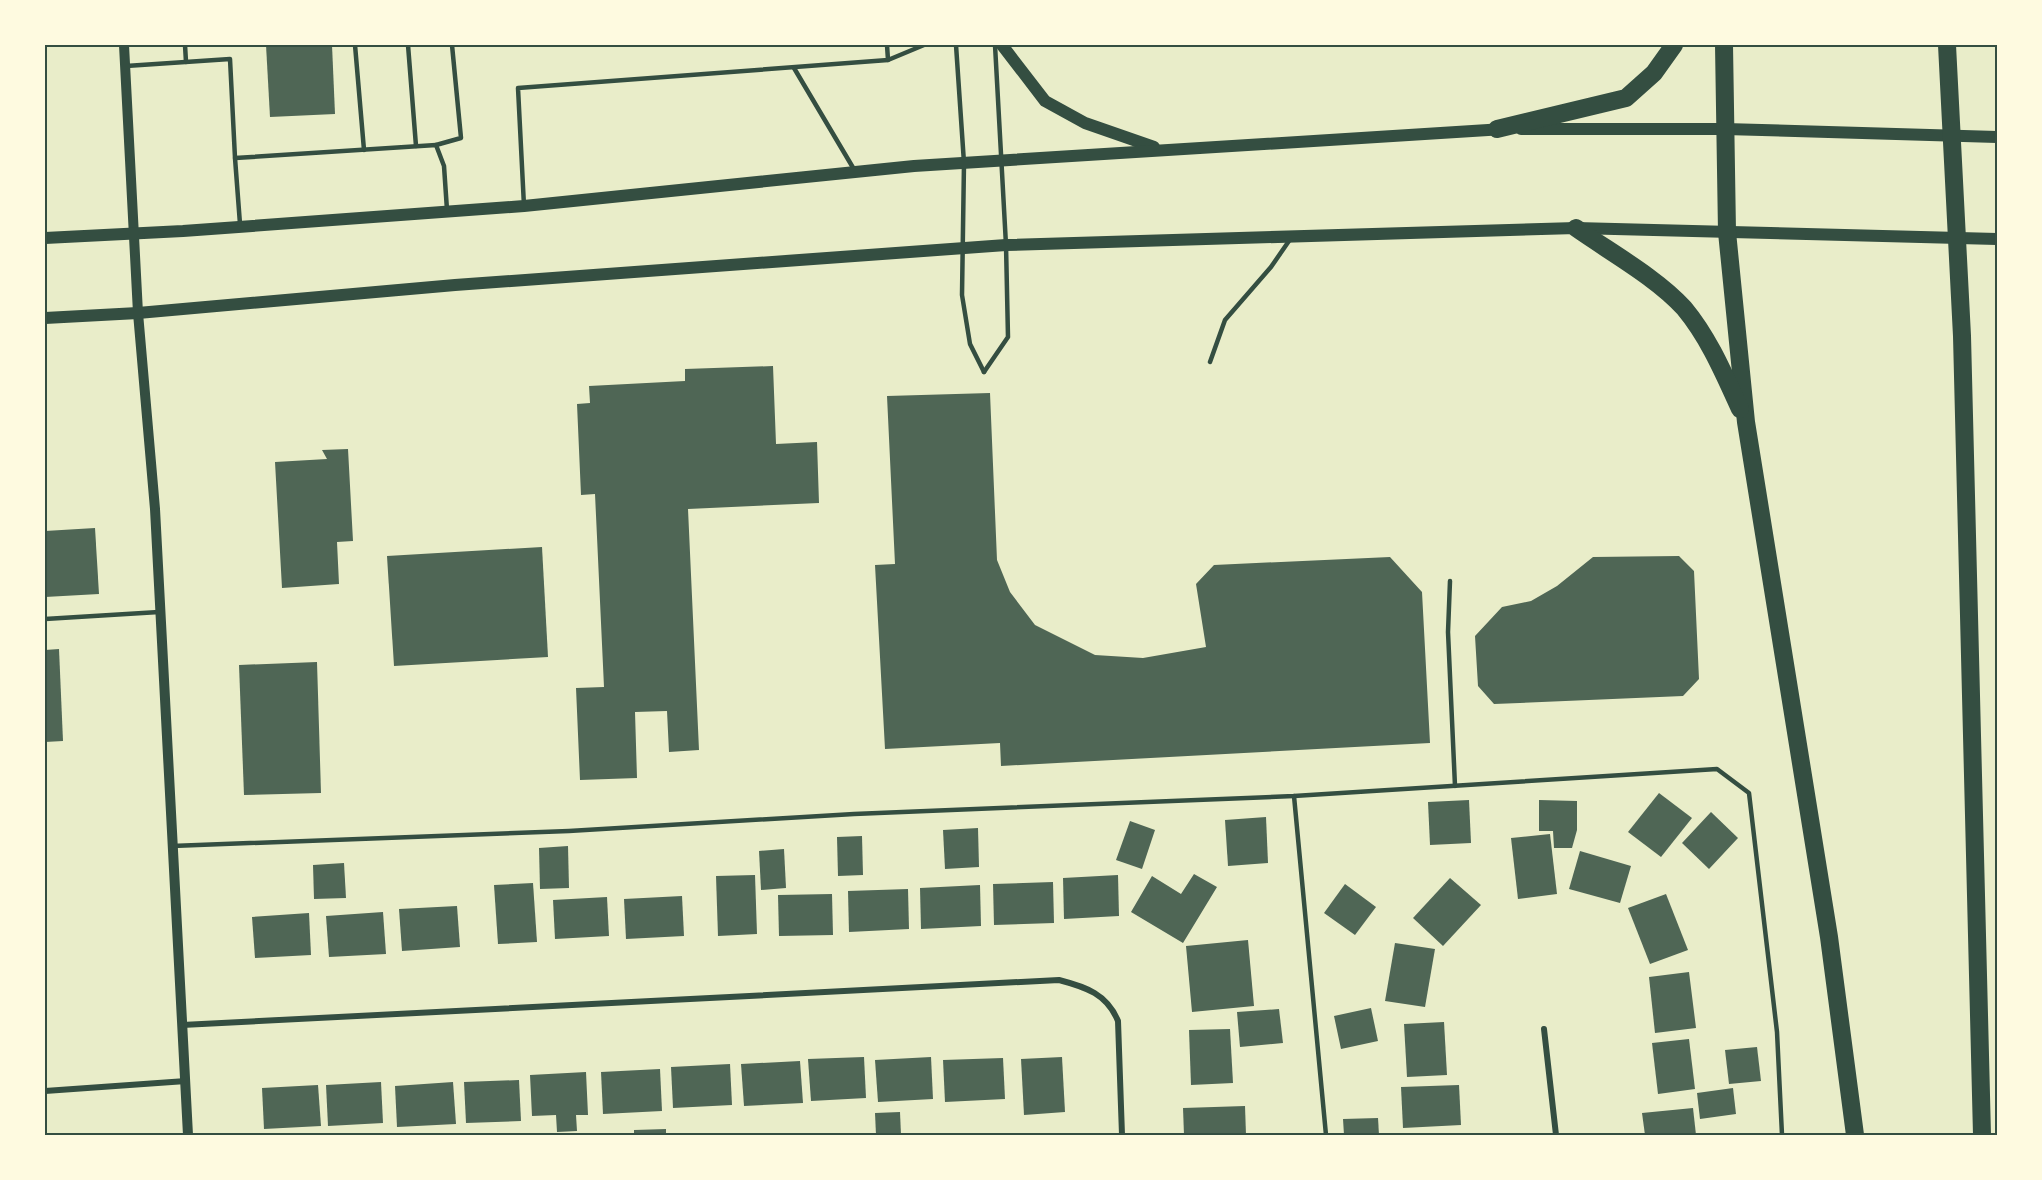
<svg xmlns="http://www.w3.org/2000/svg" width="2042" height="1180" font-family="'Open Sans',sans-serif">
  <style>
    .building { fill: #4f6655 }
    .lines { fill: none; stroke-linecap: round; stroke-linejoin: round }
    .service { stroke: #344e41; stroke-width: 4.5 }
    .minor { stroke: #344e41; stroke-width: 6 }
    .tertiary { stroke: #344e41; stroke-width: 10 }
    .secondary { stroke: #344e41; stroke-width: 12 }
    .motorway { stroke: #344e41; stroke-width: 18 }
    .neatline { fill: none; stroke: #344e41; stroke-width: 2 }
  </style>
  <rect width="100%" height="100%" fill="#e9edc9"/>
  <!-- building -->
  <g class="building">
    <polygon points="266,45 332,45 335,114 270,117"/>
    <polygon points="773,366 776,444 817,442 819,503 688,509 699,750 669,752 667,711 635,712 637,778 580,780 576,688 604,687 595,494 581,495 577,404 590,403 589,386 685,381 685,369"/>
    <polygon points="990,393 997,560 1010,592 1035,625 1095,655 1143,658 1206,647 1196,584 1214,565 1390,557 1422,592 1430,743 1001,766 1000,743 885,749 875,565 895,564 887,396"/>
    <polygon points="348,449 353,541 337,542 339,584 282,588 275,462 327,459 322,450"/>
    <polygon points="95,528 99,594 45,597 45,531"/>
    <polygon points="542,547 548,657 394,666 387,556"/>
    <polygon points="1679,556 1694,571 1699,679 1683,696 1494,704 1478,686 1475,636 1502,607 1531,601 1557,586 1593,557"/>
    <polygon points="59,649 63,741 45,742 45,650"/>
    <polygon points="317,662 321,793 244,795 239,665"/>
    <polygon points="1659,793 1692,818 1661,857 1628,832"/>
    <polygon points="1469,800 1471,843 1430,845 1428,802"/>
    <polygon points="1539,800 1577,801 1577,830 1572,848 1554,848 1553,831 1539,831"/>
    <polygon points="1711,812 1738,838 1709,869 1682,843"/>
    <polygon points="1266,817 1268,863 1228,866 1225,820"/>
    <polygon points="1130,821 1155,830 1142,869 1116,860"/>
    <polygon points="978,828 979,867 945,869 943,830"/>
    <polygon points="1550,834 1557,894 1518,899 1511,838"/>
    <polygon points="862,836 863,875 838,876 837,837"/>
    <polygon points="568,846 569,888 540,889 539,848"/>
    <polygon points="784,849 786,888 761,890 759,851"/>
    <polygon points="1580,851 1631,866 1620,903 1569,889"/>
    <polygon points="344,863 346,898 314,899 313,865"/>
    <polygon points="1194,874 1217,887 1183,943 1131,912 1152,876 1181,894"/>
    <polygon points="755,875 757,934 718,936 716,876"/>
    <polygon points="1118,875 1119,916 1064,919 1063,878"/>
    <polygon points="1450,878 1481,905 1443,946 1413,918"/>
    <polygon points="1053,882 1054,923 994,925 993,884"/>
    <polygon points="533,883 537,942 498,944 494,885"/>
    <polygon points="1345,884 1376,907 1355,935 1324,913"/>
    <polygon points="980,885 981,926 921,929 920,888"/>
    <polygon points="908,889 909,929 849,932 848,891"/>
    <polygon points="832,894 833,935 779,936 778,895"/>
    <polygon points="1666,894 1688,950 1650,964 1628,908"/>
    <polygon points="682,896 684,936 626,939 624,899"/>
    <polygon points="607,897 609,936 555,939 553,900"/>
    <polygon points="457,906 460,947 402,951 399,909"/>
    <polygon points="383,912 386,954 329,957 326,916"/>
    <polygon points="309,913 311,955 255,958 252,917"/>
    <polygon points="1248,940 1254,1006 1192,1012 1186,946"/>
    <polygon points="1395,943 1435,949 1425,1007 1385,1001"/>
    <polygon points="1689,972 1696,1028 1655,1033 1649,977"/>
    <polygon points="1371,1008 1378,1041 1341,1049 1334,1016"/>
    <polygon points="1279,1009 1283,1043 1240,1047 1237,1012"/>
    <polygon points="1444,1022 1447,1075 1407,1077 1404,1024"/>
    <polygon points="1230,1029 1233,1083 1191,1085 1189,1030"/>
    <polygon points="1689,1039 1695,1089 1658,1094 1652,1043"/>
    <polygon points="1757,1047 1761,1081 1729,1084 1725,1050"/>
    <polygon points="864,1057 866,1098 811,1101 808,1059"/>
    <polygon points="931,1057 933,1099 878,1102 875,1060"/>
    <polygon points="1062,1057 1065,1112 1024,1115 1021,1059"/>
    <polygon points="1003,1058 1005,1099 945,1102 943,1060"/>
    <polygon points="800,1061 803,1103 744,1106 741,1064"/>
    <polygon points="730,1064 732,1105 673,1108 671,1067"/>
    <polygon points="660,1069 662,1111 603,1114 601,1072"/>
    <polygon points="586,1072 588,1115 576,1115 577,1131 557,1132 556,1115 532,1116 530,1075"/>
    <polygon points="519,1080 521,1121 466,1123 464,1082"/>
    <polygon points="381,1082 383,1123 328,1126 326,1085"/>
    <polygon points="453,1082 456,1124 397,1127 395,1086"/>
    <polygon points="318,1085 321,1126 264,1129 262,1088"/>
    <polygon points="1459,1085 1461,1125 1403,1128 1401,1087"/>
    <polygon points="1733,1088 1736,1114 1700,1119 1697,1093"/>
    <polygon points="1245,1106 1246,1135 1184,1135 1183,1108"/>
    <polygon points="1693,1108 1696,1135 1645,1135 1642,1113"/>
    <polygon points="900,1112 901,1135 876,1135 875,1113"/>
    <polygon points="1378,1118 1379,1135 1344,1135 1343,1119"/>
    <polygon points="666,1129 666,1135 634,1135 634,1130"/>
  </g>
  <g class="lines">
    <!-- service -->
    <g class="service">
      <polyline points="185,45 186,62"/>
      <polyline points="355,45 364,150"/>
      <polyline points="408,45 416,146"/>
      <polyline points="887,45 888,60"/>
      <polyline points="956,45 964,163 962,295 970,344 984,372"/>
      <polyline points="126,66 230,59 235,158 436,145 444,166 447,210"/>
      <polyline points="794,68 855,171"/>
      <polyline points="436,145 461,138 452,45"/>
      <polyline points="235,158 240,224"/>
      <polyline points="524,206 518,88 888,60 924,45"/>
      <polyline points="1210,362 1225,320 1271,267 1291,238"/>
      <polyline points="984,372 1008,337 1006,245 995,45"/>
      <polyline points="1450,581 1448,632 1455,786"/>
      <polyline points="45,619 159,612"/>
      <polyline points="1294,796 1326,1135"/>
      <polyline points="172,846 569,831 854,814 1294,796 1717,769 1749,793 1777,1032 1782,1135"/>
    </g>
    <!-- minor -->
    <g class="minor">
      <path d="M 182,1025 L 1059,980 C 1086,987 1107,994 1118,1021 L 1122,1135"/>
      <polyline points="1544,1029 1556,1135"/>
      <polyline points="45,1091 186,1081"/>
    </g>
    <!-- tertiary -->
    <polyline class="tertiary" points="124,45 138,313 155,509 188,1135"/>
    <!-- secondary -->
    <g class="secondary">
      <polyline points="1002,45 1045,101 1085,123 1154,147"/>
      <polyline points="1521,129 1725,129 1997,137"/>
      <polyline points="45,238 183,231 524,206 914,166 1504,129"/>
      <polyline points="45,318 138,313 455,285 1006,245 1576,228 1997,239"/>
    </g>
    <!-- motorway -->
    <g class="motorway">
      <polyline points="1724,45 1727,232 1746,422 1829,937 1855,1135"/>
      <polyline points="1947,45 1962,336 1982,1135"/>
      <polyline points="1497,129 1626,98 1654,73 1674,45"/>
      <path d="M 1576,228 C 1610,252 1657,278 1684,308 C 1709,338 1724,374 1740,409"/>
    </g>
  </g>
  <!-- border -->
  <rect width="2042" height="1180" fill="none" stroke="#fefae0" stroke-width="93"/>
  <rect x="46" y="46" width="1950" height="1088" class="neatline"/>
</svg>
